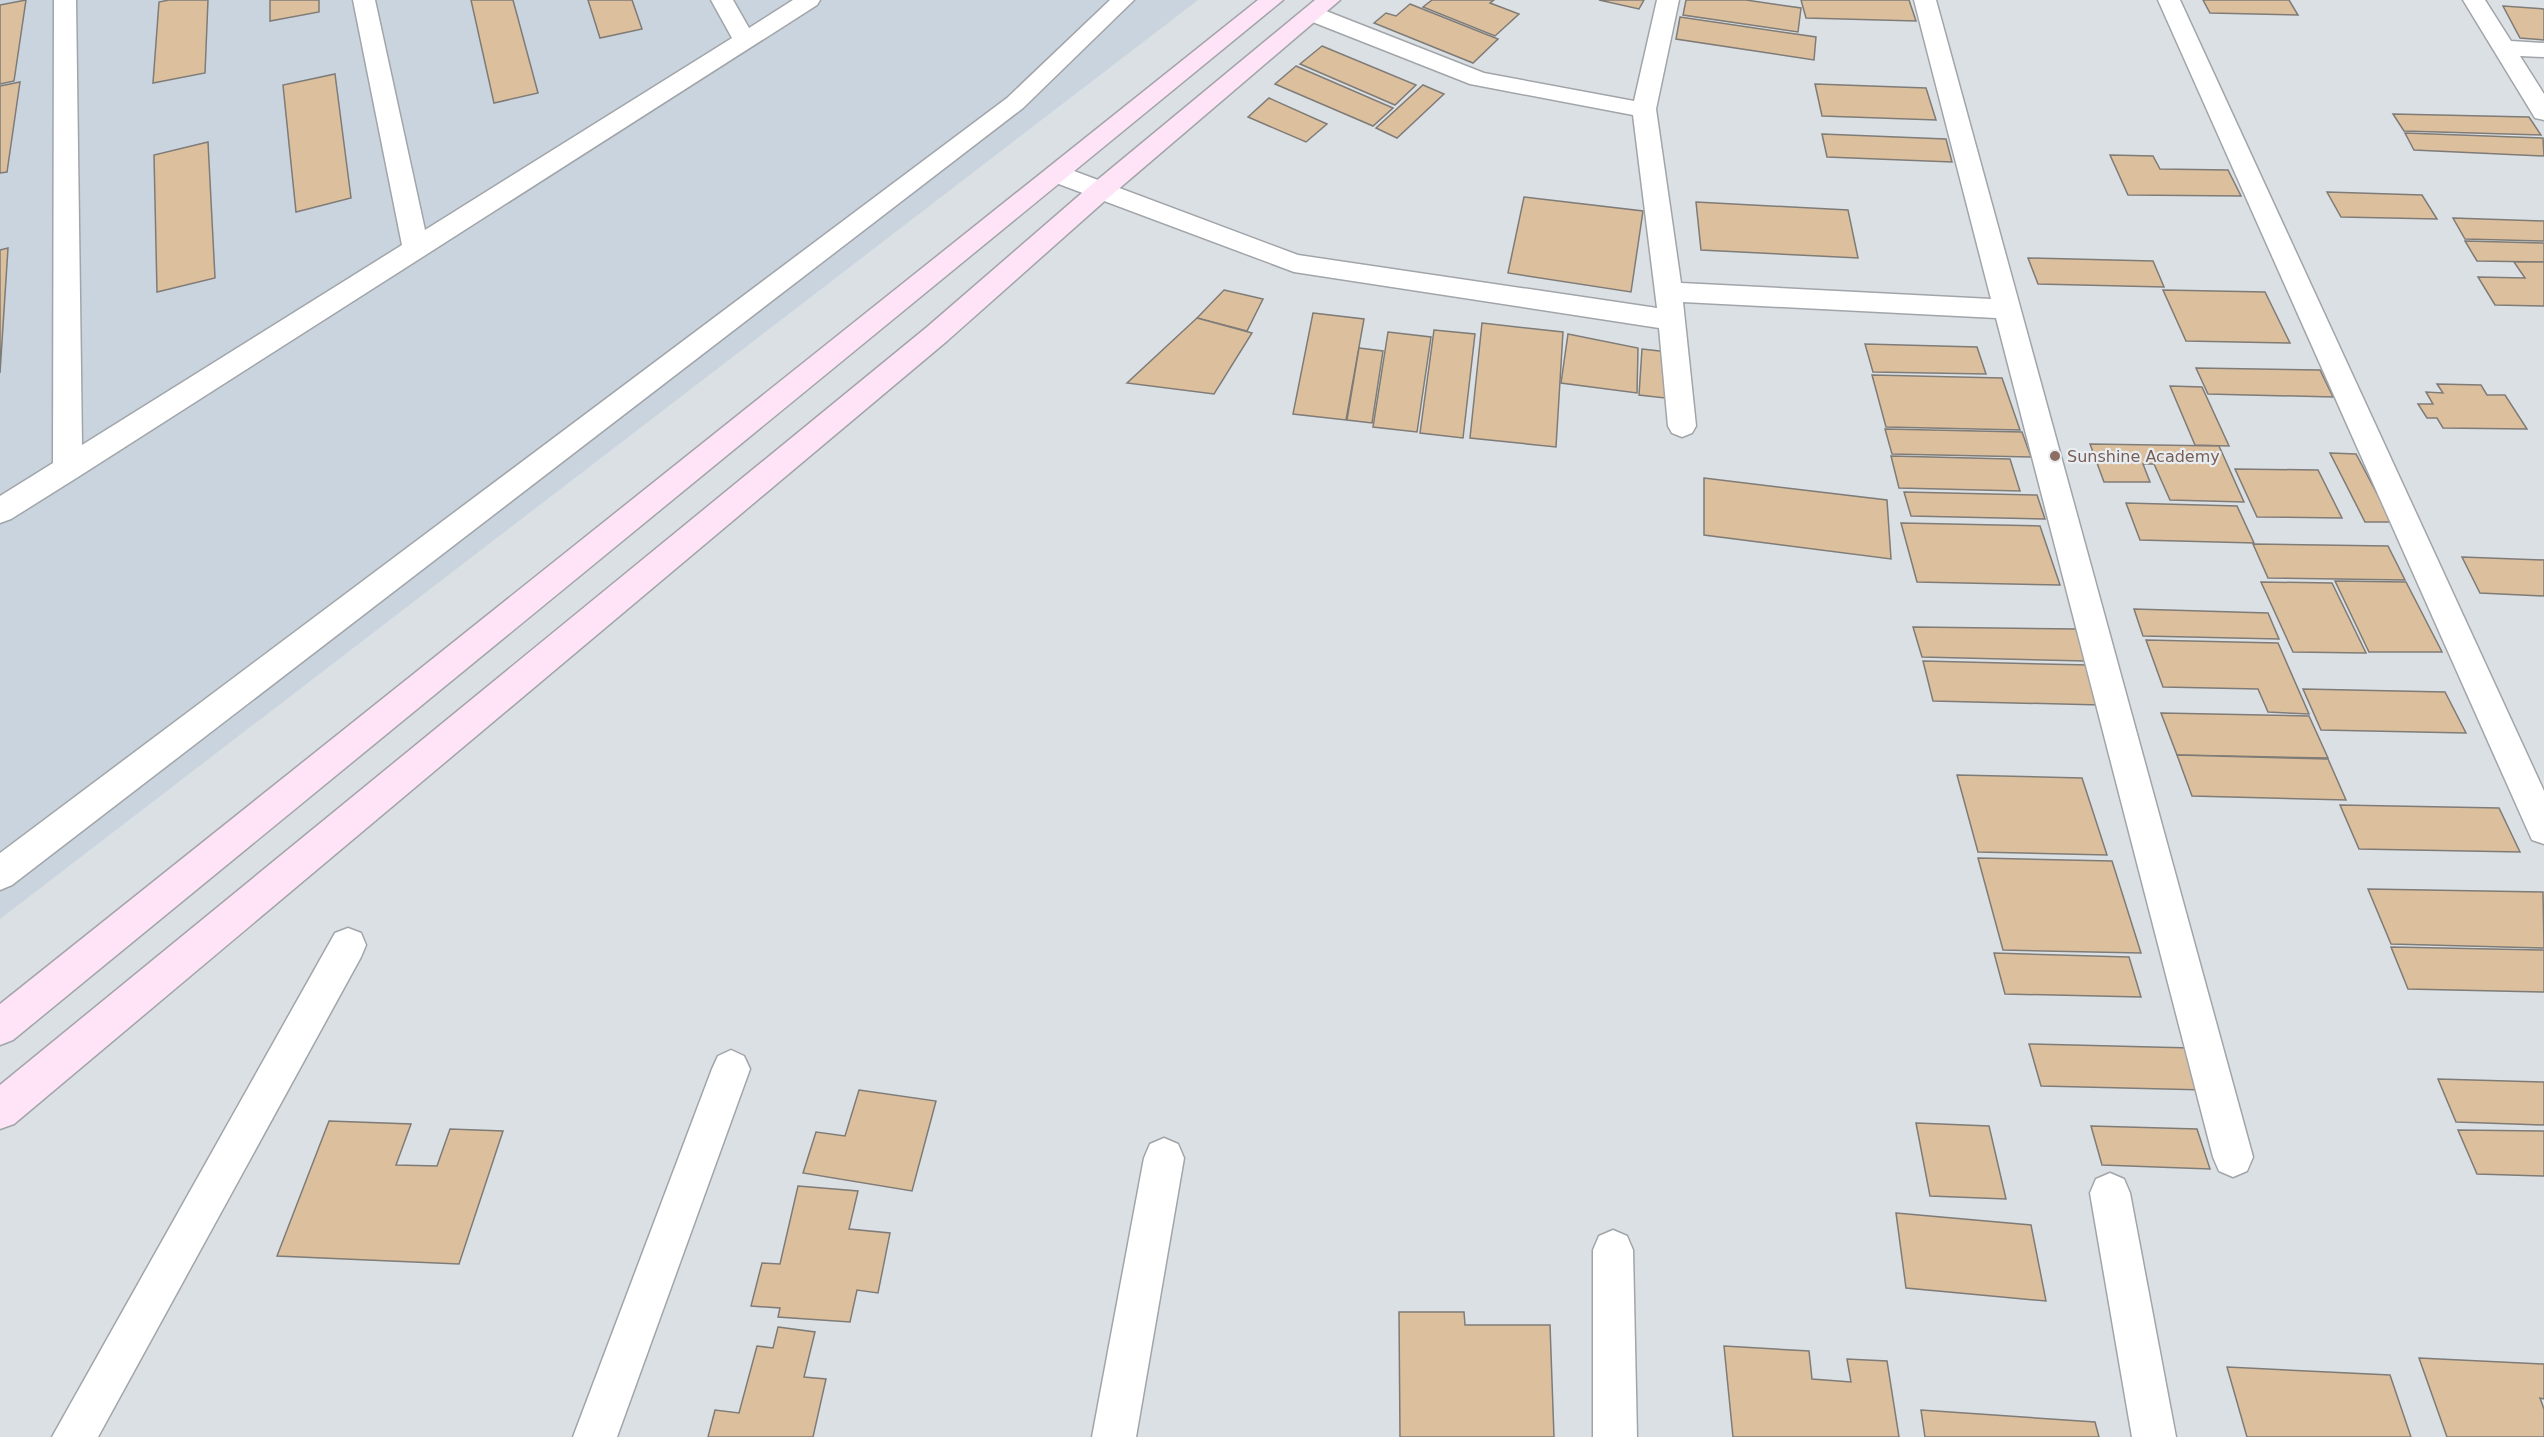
<svg xmlns="http://www.w3.org/2000/svg" width="2544" height="1437" font-family="'DejaVu Sans',sans-serif">
  <style>
    .built { fill: #c9d4de }
    .building { fill: #dcc09e; stroke: #7f7b77; stroke-width: 1.5 }
    .lines { fill: none; stroke-linecap: round; stroke-linejoin: round }
    .street-casing { stroke: #a1a5a9; stroke-width: 3 }
    .secondary-casing { stroke: #a1a5a9; stroke-width: 3 }
    .street { fill: #fff; fill-rule: evenodd }
    .secondary { fill: #fee4f6; fill-rule: evenodd }
    .education-dot { fill: #8d6e63; stroke: #e8edf2; stroke-width: 2 }
    .labels { text-anchor: middle; stroke-width: 4.5; stroke-linejoin: round; paint-order: stroke }
    .education-label { font-size: 16px; fill: #785e54; stroke: #e8edf2; text-anchor: start }
  </style>
  <rect width="100%" height="100%" fill="#dbe0e4"/>
  <!-- built -->
  <polygon class="built" points="0,0 1198,0 0,919"/>
  <!-- building -->
  <g class="building">
    <polygon points="26,0 14,81 0,84 0,5"/>
    <polygon points="169,0 208,0 205,73 153,83 159,2"/>
    <polygon points="270,0 319,0 319,12 270,21"/>
    <polygon points="471,0 513,0 538,93 494,103"/>
    <polygon points="588,0 632,0 642,29 600,38"/>
    <polygon points="1432,0 1494,0 1490,3 1519,14 1495,36 1423,7"/>
    <polygon points="1599,0 1644,0 1639,9"/>
    <polygon points="1686,0 1746,0 1801,8 1798,32 1683,15"/>
    <polygon points="1801,0 1909,0 1916,21 1806,18"/>
    <polygon points="2203,0 2289,0 2298,15 2210,13"/>
    <polygon points="1410,4 1498,39 1473,63 1374,23 1386,13 1396,16"/>
    <polygon points="2503,6 2544,9 2544,40 2520,38"/>
    <polygon points="1680,17 1816,37 1814,60 1676,39"/>
    <polygon points="1322,46 1416,85 1395,105 1300,64"/>
    <polygon points="1296,66 1393,108 1373,126 1275,84"/>
    <polygon points="335,74 351,198 296,212 283,85"/>
    <polygon points="20,82 7,172 0,173 0,86"/>
    <polygon points="1815,84 1926,88 1936,120 1822,116"/>
    <polygon points="1423,85 1444,94 1397,138 1376,128"/>
    <polygon points="1269,98 1327,124 1306,142 1248,117"/>
    <polygon points="2393,114 2529,117 2541,135 2404,131"/>
    <polygon points="2405,133 2543,138 2544,156 2414,150"/>
    <polygon points="1822,134 1946,139 1952,162 1827,157"/>
    <polygon points="208,142 215,278 157,292 154,155"/>
    <polygon points="2110,155 2153,156 2160,169 2228,170 2241,196 2128,195"/>
    <polygon points="2327,192 2422,195 2437,219 2341,217"/>
    <polygon points="1524,197 1643,211 1631,292 1508,273"/>
    <polygon points="1696,202 1848,210 1858,258 1701,250"/>
    <polygon points="2453,218 2544,221 2544,241 2465,239"/>
    <polygon points="2465,241 2544,243 2544,262 2477,261"/>
    <polygon points="8,248 0,373 0,250"/>
    <polygon points="2028,258 2153,261 2164,287 2038,284"/>
    <polygon points="2514,262 2544,262 2544,306 2495,305 2478,277 2525,278"/>
    <polygon points="1224,290 1263,299 1247,331 1197,318"/>
    <polygon points="2163,290 2265,292 2290,343 2186,341"/>
    <polygon points="1313,313 1364,319 1346,420 1293,414"/>
    <polygon points="1197,318 1252,333 1214,394 1127,383"/>
    <polygon points="1482,323 1563,332 1556,447 1470,438"/>
    <polygon points="1434,330 1475,334 1463,438 1420,433"/>
    <polygon points="1388,332 1431,337 1417,432 1373,427"/>
    <polygon points="1568,334 1638,348 1637,393 1561,383"/>
    <polygon points="1865,344 1977,347 1986,374 1873,372"/>
    <polygon points="1359,348 1383,351 1372,423 1347,420"/>
    <polygon points="1642,349 1668,352 1665,398 1639,395"/>
    <polygon points="2196,368 2320,370 2333,397 2208,394"/>
    <polygon points="1872,375 2002,378 2020,430 1886,427"/>
    <polygon points="2437,384 2481,385 2487,395 2505,395 2527,429 2443,428 2437,418 2427,418 2418,404 2433,404 2426,392 2443,393"/>
    <polygon points="2170,386 2202,387 2229,446 2195,445"/>
    <polygon points="1885,429 2022,432 2031,457 1892,454"/>
    <polygon points="2090,444 2219,446 2244,502 2170,500 2154,464 2143,464 2150,482 2104,482"/>
    <polygon points="2330,453 2356,454 2392,522 2365,522"/>
    <polygon points="1891,456 2010,459 2020,491 1899,488"/>
    <polygon points="2235,469 2318,470 2342,518 2257,517"/>
    <polygon points="1704,478 1887,500 1891,559 1704,535"/>
    <polygon points="1904,492 2037,495 2045,519 1911,516"/>
    <polygon points="2126,503 2237,506 2254,543 2140,540"/>
    <polygon points="1901,523 2040,526 2060,585 1917,582"/>
    <polygon points="2253,544 2388,546 2405,580 2268,578"/>
    <polygon points="2462,557 2544,560 2544,596 2480,593"/>
    <polygon points="2335,581 2406,582 2442,652 2369,652"/>
    <polygon points="2261,582 2332,583 2366,653 2293,652"/>
    <polygon points="2134,609 2268,613 2279,639 2143,636"/>
    <polygon points="1913,627 2076,629 2086,661 1922,657"/>
    <polygon points="2146,640 2278,643 2309,714 2268,712 2258,689 2163,687"/>
    <polygon points="1923,661 2088,665 2101,705 1933,701"/>
    <polygon points="2303,689 2445,692 2466,733 2321,730"/>
    <polygon points="2161,713 2309,716 2328,758 2177,755"/>
    <polygon points="2177,755 2328,759 2346,800 2192,796"/>
    <polygon points="1957,775 2082,778 2107,855 1978,852"/>
    <polygon points="2340,805 2499,808 2520,852 2359,849"/>
    <polygon points="1978,858 2112,861 2141,953 2003,950"/>
    <polygon points="2368,889 2543,892 2544,948 2391,944"/>
    <polygon points="2391,947 2544,950 2544,992 2408,989"/>
    <polygon points="1994,953 2129,957 2141,997 2005,994"/>
    <polygon points="2029,1044 2192,1048 2206,1090 2041,1086"/>
    <polygon points="2438,1079 2544,1082 2544,1125 2456,1122"/>
    <polygon points="859,1090 936,1101 912,1191 803,1173 816,1132 845,1136"/>
    <polygon points="329,1121 411,1124 396,1165 437,1166 450,1129 503,1131 459,1264 277,1256"/>
    <polygon points="1916,1123 1989,1126 2006,1199 1930,1196"/>
    <polygon points="2091,1126 2197,1129 2210,1169 2102,1165"/>
    <polygon points="2458,1130 2544,1131 2544,1176 2477,1174"/>
    <polygon points="798,1186 858,1191 849,1229 890,1233 878,1293 857,1290 850,1322 778,1317 780,1308 751,1306 762,1263 780,1264"/>
    <polygon points="1896,1213 2031,1225 2046,1301 1906,1288"/>
    <polygon points="1399,1312 1464,1312 1465,1325 1550,1325 1554,1437 1400,1437"/>
    <polygon points="778,1327 815,1332 804,1377 826,1379 813,1437 708,1437 715,1410 739,1413 757,1346 773,1348"/>
    <polygon points="1724,1346 1809,1351 1812,1379 1851,1382 1847,1359 1887,1361 1899,1437 1733,1437"/>
    <polygon points="2419,1358 2544,1364 2544,1399 2540,1398 2544,1409 2544,1437 2447,1437"/>
    <polygon points="2227,1367 2390,1375 2411,1437 2247,1437"/>
    <polygon points="1921,1410 2095,1422 2099,1437 1925,1437"/>
  </g>
  <g class="lines">
    <!-- street casing -->
    <g class="street-casing">
      <g id="street">
        <polygon points="54,0 76,0 82,445 402,245 353,0 375,0 425,230 732,38 711,0 733,0 749,28 793,0 820,0 817,5 78,477 11,519 0,523 0,496 53,463"/>
        <polygon points="1110,0 1134,0 1023,108 12,885 0,890 0,853 1007,98"/>
        <polygon points="1657,0 1679,0 1656,109 1681,283 1991,299 1914,0 1936,0 2253,1157 2247,1171 2233,1177 2219,1171 2213,1157 1996,318 1683,302 1696,426 1692,433 1682,437 1672,433 1668,426 1659,328 1294,272 1048,180 1044,174 1048,168 1057,166 1066,168 1298,255 1657,308 1633,115 1470,84 1305,19 1302,14 1305,9 1321,9 1484,73 1634,101"/>
        <polygon points="2158,0 2180,0 2544,791 2544,844 2532,840 2527,829"/>
        <polygon points="2463,0 2485,0 2511,41 2544,43 2544,57 2520,56 2544,94 2544,120 2535,118"/>
        <polygon points="348,928 361,933 366,945 361,957 98,1437 52,1437 335,933"/>
        <polygon points="731,1050 744,1056 750,1069 617,1437 573,1437 712,1069 718,1056"/>
        <polygon points="1164,1138 1178,1144 1184,1158 1136,1437 1092,1437 1144,1158 1150,1144"/>
        <polygon points="2110,1173 2124,1179 2130,1193 2176,1437 2132,1437 2090,1193 2096,1179"/>
        <polygon points="1613,1230 1627,1236 1633,1250 1637,1437 1593,1437 1593,1250 1599,1236"/>
      </g>
    </g>
    <!-- secondary casing -->
    <g class="secondary-casing">
      <g id="secondary">
        <polygon points="1258,0 1283,0 13,1040 0,1045 0,1004"/>
        <polygon points="1315,0 1340,0 1108,198 947,341 14,1124 0,1129 0,1085 927,327 1090,186"/>
      </g>
    </g>
    <!-- street -->
    <use href="#street" class="street"/>
    <!-- secondary -->
    <use href="#secondary" class="secondary"/>
  </g>
  <!-- markers -->
  <circle class="education-dot" cx="2055" cy="456" r="6"/>
  <g class="labels">
    <!-- education labels -->
    <g class="education-label">
      <text x="2067" y="462">Sunshine Academy</text>
    </g>
  </g>
</svg>
